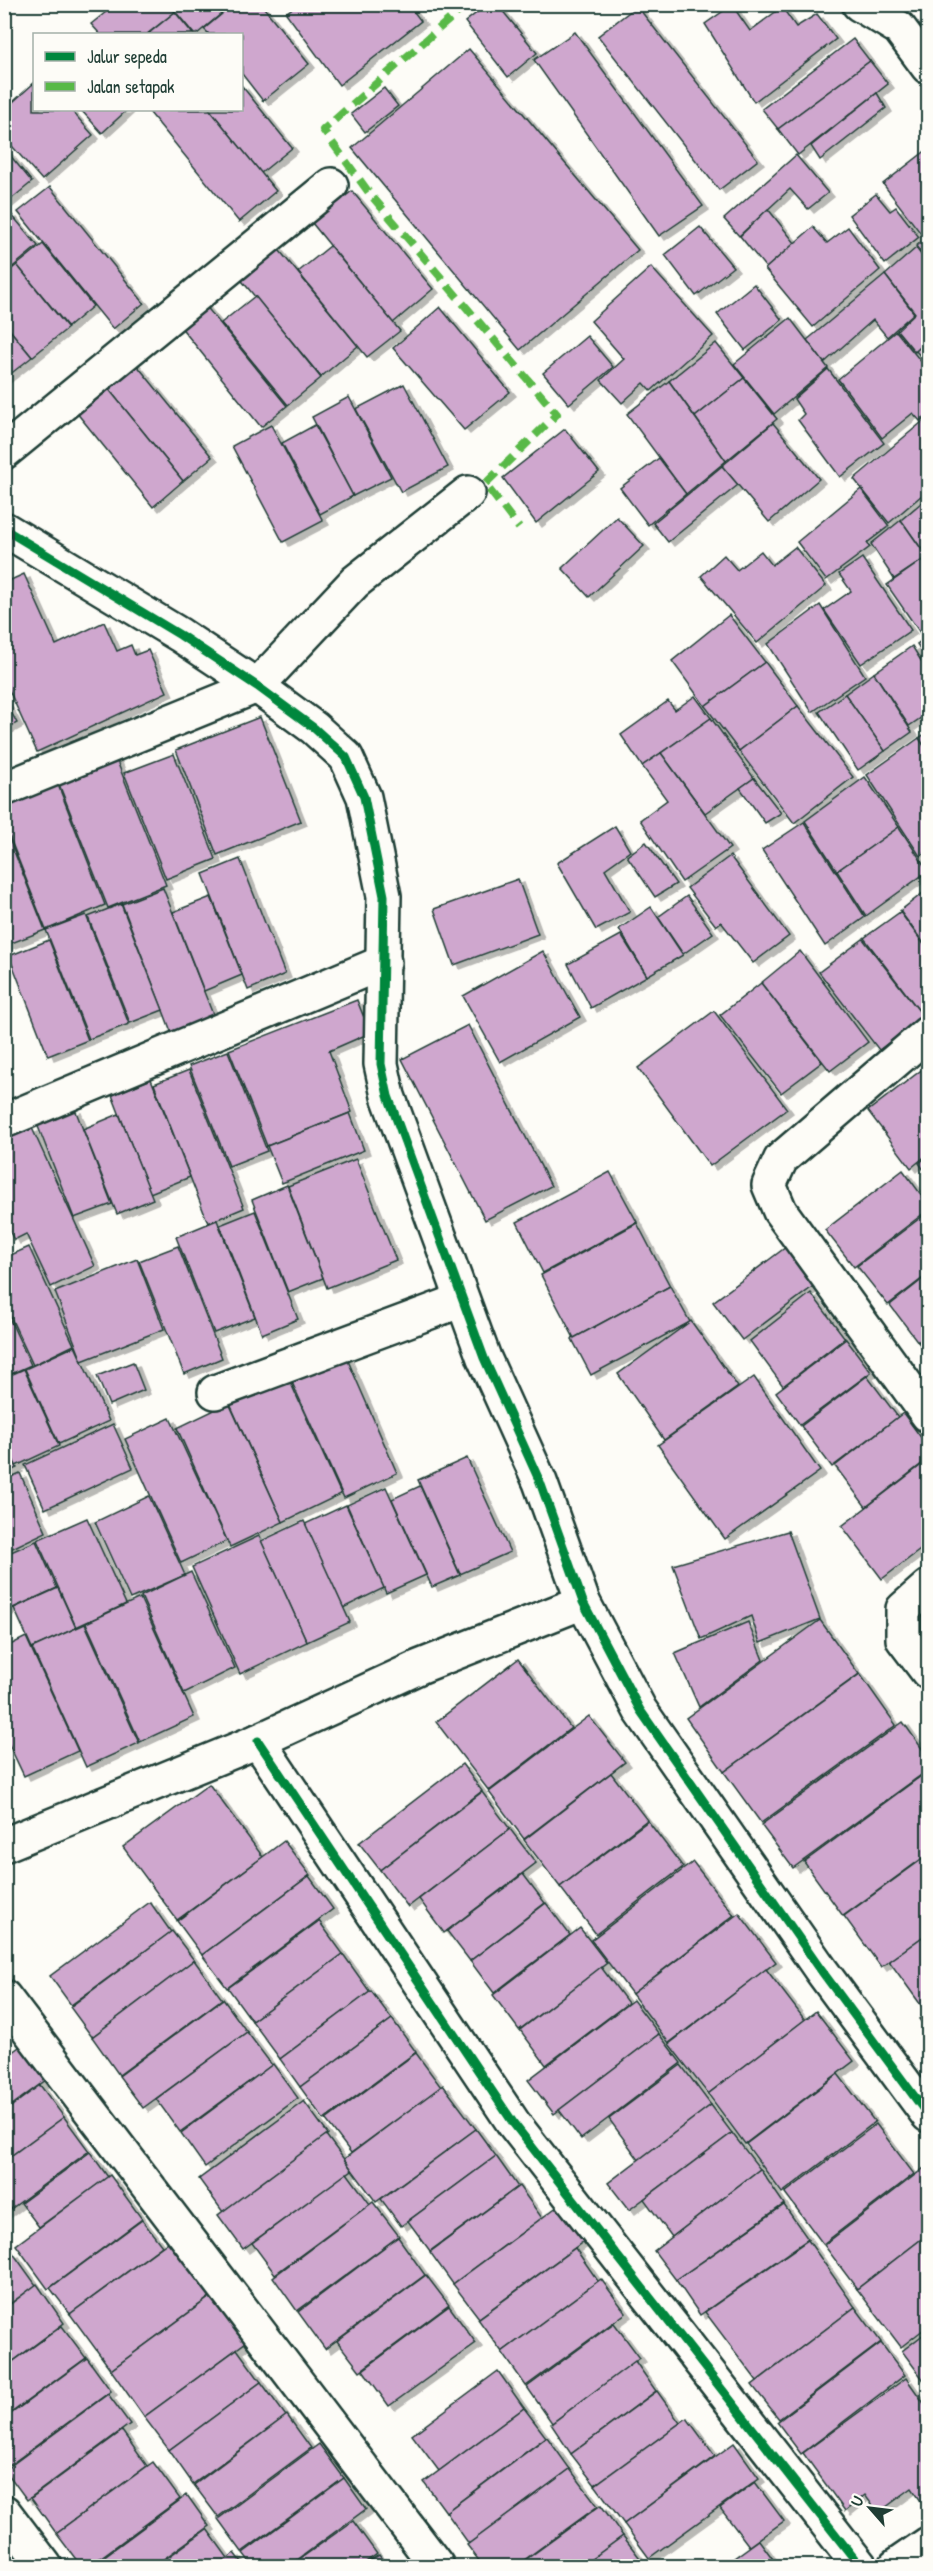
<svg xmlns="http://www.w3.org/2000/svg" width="933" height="2571" font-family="'Patrick Hand',sans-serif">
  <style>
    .building { fill: #cfa7ce; stroke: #1f3d34; stroke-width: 1.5; filter: url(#shadow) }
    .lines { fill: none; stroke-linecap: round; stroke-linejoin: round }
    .minor-casing { stroke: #1f3d34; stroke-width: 38 }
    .minor { stroke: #fdfcf7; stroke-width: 33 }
    .quiet { stroke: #58b947; stroke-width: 8; stroke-dasharray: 15 8; stroke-linecap: butt }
    .cycleway-casing { stroke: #fdfcf7; stroke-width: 13 }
    .cycleway { stroke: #00873e; stroke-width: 9 }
  </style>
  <defs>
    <filter id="shadow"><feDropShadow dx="6" dy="4" stdDeviation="0" flood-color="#0004"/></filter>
  </defs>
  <rect width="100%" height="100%" fill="#fdfcf7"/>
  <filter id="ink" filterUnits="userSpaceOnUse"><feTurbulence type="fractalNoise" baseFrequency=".0167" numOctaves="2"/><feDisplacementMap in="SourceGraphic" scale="12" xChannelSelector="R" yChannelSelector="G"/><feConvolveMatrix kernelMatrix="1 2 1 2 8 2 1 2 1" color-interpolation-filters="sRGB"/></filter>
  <g filter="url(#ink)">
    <!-- building -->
    <g class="building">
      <polygon points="116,4 169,4 175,12 147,34 100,34 91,24"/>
      <polygon points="169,4 233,4 197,34 194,34"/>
      <polygon points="234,4 261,4 309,64 263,101 242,74 242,34 209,34 204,29"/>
      <polygon points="298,4 408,4 421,21 339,85 286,13"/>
      <polygon points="488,4 497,4 537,53 508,77 465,22"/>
      <polygon points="732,5 750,31 782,7 796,27 817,14 836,39 754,102 705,24"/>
      <polygon points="637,6 758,160 719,190 598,36"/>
      <polygon points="175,12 193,34 148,34"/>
      <polygon points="575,32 703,206 659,236 534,60"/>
      <polygon points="853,39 870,61 778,129 762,109"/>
      <polygon points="469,49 638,250 520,350 352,148"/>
      <polygon points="870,61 888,84 798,155 778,129"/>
      <polygon points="34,83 34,110 71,110 93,135 42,180 4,137 4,110"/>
      <polygon points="242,86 292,148 261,173 210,110 242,110"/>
      <polygon points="384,88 398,106 365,132 351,114"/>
      <polygon points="877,93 886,108 820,160 811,146"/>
      <polygon points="81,110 127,110 102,133"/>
      <polygon points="155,110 210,110 276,191 239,222 150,113"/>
      <polygon points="4,148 32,182 4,205"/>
      <polygon points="928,149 928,230 922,235 883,184"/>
      <polygon points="796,155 828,193 808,209 790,189 739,236 724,219"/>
      <polygon points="50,187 144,303 113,329 18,212"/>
      <polygon points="352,191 433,289 393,323 312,223"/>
      <polygon points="876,194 890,211 896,207 919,237 885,264 849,215"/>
      <polygon points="768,209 795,243 766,268 740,236"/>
      <polygon points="11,214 38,246 9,270 4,264 4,219"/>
      <polygon points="700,227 733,267 696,296 665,255"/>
      <polygon points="813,227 827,243 848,227 880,270 813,327 765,269"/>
      <polygon points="928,236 928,262 916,246"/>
      <polygon points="43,244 93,306 68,327 17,265"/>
      <polygon points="275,245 358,346 321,377 238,276"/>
      <polygon points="330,246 400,331 367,357 298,272"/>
      <polygon points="916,248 928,264 928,340 915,352 897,330 915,313 885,275"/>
      <polygon points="17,265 68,328 32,357 4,323 4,275"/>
      <polygon points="651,267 713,336 651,391 644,383 622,403 601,380 624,359 591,321"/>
      <polygon points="885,275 914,313 887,337 873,320 824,363 807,340"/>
      <polygon points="754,284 782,320 745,350 717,314"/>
      <polygon points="255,296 321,378 288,405 221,323"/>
      <polygon points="201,300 287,406 261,427 176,321"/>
      <polygon points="440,307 510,392 464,430 393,348"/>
      <polygon points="790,318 828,368 774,414 734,364"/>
      <polygon points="4,323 32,357 4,379"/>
      <polygon points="896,331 928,370 928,414 920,421 913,413 882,438 838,379"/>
      <polygon points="587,336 613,367 569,404 543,373"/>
      <polygon points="928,340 928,365 916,351"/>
      <polygon points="716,343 744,378 695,417 669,381"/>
      <polygon points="131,358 212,457 183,481 103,382"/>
      <polygon points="828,369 884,443 840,477 798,420 804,414 794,399"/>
      <polygon points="744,378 777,419 726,461 695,417"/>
      <polygon points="669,381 726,461 686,494 627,414"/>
      <polygon points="103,382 183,481 153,507 72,407"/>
      <polygon points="404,384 448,467 401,492 356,409"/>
      <polygon points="349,397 391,477 353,496 312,417"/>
      <polygon points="928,417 928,490 889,523 854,479"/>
      <polygon points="773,423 819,479 769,522 722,466"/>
      <polygon points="271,425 323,521 283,542 232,446"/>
      <polygon points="315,425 353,496 320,514 282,443"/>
      <polygon points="565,429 599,472 536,523 503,478"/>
      <polygon points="659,458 686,494 648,525 620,488"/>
      <polygon points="722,466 738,485 668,542 653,523"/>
      <polygon points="861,489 889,526 867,543 870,547 826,580 797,542"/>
      <polygon points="928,497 928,558 901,520"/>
      <polygon points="617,517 644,546 589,597 562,568"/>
      <polygon points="901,520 927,557 894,579 871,544"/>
      <polygon points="795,547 826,586 757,643 701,576 724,555 737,570 761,551 772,565"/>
      <polygon points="927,557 928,634 923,637 887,585"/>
      <polygon points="862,558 911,630 861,664 824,610 851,591 839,574"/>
      <polygon points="24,574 56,645 104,622 117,651 131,645 135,655 148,650 167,692 37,752 4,679 4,583"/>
      <polygon points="820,605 865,676 812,712 768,644"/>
      <polygon points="729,615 765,662 705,706 672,661"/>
      <polygon points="928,636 928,662 917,644"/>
      <polygon points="912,646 928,672 928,713 909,726 874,673"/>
      <polygon points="765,662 798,706 739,751 705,706"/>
      <polygon points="874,673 912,732 885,751 845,694"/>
      <polygon points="845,694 885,751 858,770 819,712"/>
      <polygon points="695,696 711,718 642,766 621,735 668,701 675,710"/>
      <polygon points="4,699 17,723 4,730"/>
      <polygon points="798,706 853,777 794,823 739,751"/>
      <polygon points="260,717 301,821 217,855 176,750"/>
      <polygon points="711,718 754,778 705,813 661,753"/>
      <polygon points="928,732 928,752 919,738"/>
      <polygon points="919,738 928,752 928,850 920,856 867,775"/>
      <polygon points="113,751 166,885 108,908 55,774"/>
      <polygon points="661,753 730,848 682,882 640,820 667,800 642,766"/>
      <polygon points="174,754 216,859 166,879 124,773"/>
      <polygon points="55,777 105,905 46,930 4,823 4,797"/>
      <polygon points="865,777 899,827 837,871 805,821"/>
      <polygon points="754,778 781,813 765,823 740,788"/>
      <polygon points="804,822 865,917 825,946 762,850"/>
      <polygon points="4,826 45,930 4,946"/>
      <polygon points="615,826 630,851 605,869 630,912 596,930 557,863"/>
      <polygon points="899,827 928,871 866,916 837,871"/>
      <polygon points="646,842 676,884 655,897 627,856"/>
      <polygon points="730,856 789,936 753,963 721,922 716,926 687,888"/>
      <polygon points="240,859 285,974 248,990 203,874"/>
      <polygon points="518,879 538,934 454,965 434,909"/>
      <polygon points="163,888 214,1017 172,1034 122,904"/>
      <polygon points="928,889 928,949 900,911"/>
      <polygon points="687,896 713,933 683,954 658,917"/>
      <polygon points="211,897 242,975 204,991 173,912"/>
      <polygon points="121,904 163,1010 130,1023 88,917"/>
      <polygon points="651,907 683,955 647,976 619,929"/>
      <polygon points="900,912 928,950 928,1012 923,1016 864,938"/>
      <polygon points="86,915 129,1024 89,1039 46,930"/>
      <polygon points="621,935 647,976 591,1008 568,964"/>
      <polygon points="863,939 923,1016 879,1050 819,972"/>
      <polygon points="49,940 88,1040 48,1056 9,956"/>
      <polygon points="543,951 580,1017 500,1062 463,996"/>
      <polygon points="800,951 868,1042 830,1071 761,983"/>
      <polygon points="761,983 822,1062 781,1093 720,1015"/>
      <polygon points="357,1000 370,1033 329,1051 352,1112 267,1146 229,1050"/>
      <polygon points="714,1011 787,1109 710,1166 638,1068"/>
      <polygon points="468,1025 551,1186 485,1220 402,1059"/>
      <polygon points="228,1051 267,1151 229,1166 189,1066"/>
      <polygon points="928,1065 928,1154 911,1168 868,1111"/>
      <polygon points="189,1070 244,1208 208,1223 154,1084"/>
      <polygon points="151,1079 190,1177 150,1193 112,1095"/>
      <polygon points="75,1109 112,1204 74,1218 37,1124"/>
      <polygon points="350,1113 364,1150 282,1183 267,1146"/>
      <polygon points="119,1114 153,1199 117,1214 83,1129"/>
      <polygon points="32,1128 95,1266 51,1287 26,1234 14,1240 4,1220 4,1140"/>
      <polygon points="928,1156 928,1176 919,1163"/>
      <polygon points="356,1159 396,1260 327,1288 288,1186"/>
      <polygon points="903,1170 928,1204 928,1210 854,1267 825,1230"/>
      <polygon points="610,1172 637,1222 543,1273 517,1222"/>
      <polygon points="287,1185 323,1278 288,1292 252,1200"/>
      <polygon points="255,1211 298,1319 262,1334 220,1225"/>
      <polygon points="928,1212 928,1274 888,1305 857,1266"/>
      <polygon points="217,1220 255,1317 214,1333 176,1237"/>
      <polygon points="637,1223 670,1286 574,1338 541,1275"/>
      <polygon points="178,1246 222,1358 184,1374 139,1261"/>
      <polygon points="29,1247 74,1345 33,1365 4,1303 4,1258"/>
      <polygon points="786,1247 815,1285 742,1340 713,1302"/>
      <polygon points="137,1259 164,1329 82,1361 55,1292"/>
      <polygon points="928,1275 928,1334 918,1342 890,1305"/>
      <polygon points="670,1286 690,1322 591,1375 572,1339"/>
      <polygon points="811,1293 845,1338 783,1386 750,1341"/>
      <polygon points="4,1307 31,1365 4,1377"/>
      <polygon points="691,1321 738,1387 664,1440 618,1374"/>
      <polygon points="928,1334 928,1356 918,1342"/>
      <polygon points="846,1339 871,1372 800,1425 776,1392"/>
      <polygon points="75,1346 109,1421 59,1444 25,1369"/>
      <polygon points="342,1347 397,1473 344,1498 286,1369"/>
      <polygon points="133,1362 144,1390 109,1405 97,1376"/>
      <polygon points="24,1369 59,1446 16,1466 4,1440 4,1378"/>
      <polygon points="867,1376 898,1417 832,1467 801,1426"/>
      <polygon points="288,1377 341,1494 283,1522 230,1404"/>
      <polygon points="754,1377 820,1471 725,1539 658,1445"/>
      <polygon points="229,1403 283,1522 230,1547 177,1428"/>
      <polygon points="903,1413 928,1447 928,1459 866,1507 835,1466"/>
      <polygon points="170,1418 227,1541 181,1563 125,1439"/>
      <polygon points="113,1424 133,1468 45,1509 25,1465"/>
      <polygon points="4,1441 17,1468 4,1474"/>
      <polygon points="467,1458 510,1552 460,1574 418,1480"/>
      <polygon points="928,1460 928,1544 882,1579 842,1526"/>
      <polygon points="20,1473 46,1532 4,1552 4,1480"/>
      <polygon points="420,1486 460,1575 432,1587 392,1499"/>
      <polygon points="386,1487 426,1575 386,1593 347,1505"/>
      <polygon points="149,1496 185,1575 130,1599 95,1522"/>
      <polygon points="346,1505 384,1588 343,1608 305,1524"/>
      <polygon points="87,1518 126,1604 76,1627 37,1540"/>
      <polygon points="304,1521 350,1622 307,1642 261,1541"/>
      <polygon points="788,1531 820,1619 760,1643 751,1616 701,1639 673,1565"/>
      <polygon points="259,1536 307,1642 240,1674 192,1567"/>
      <polygon points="36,1541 57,1588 4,1612 4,1555"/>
      <polygon points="191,1572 235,1668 184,1693 141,1596"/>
      <polygon points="58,1588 76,1628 32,1648 14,1608"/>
      <polygon points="140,1598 194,1717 140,1742 86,1623"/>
      <polygon points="820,1620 859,1674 724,1772 686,1718"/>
      <polygon points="748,1622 763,1660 699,1707 675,1653"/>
      <polygon points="85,1624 139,1743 86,1767 32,1648"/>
      <polygon points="26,1637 78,1751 24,1776 4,1734 4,1648"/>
      <polygon points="518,1659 571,1728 489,1791 436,1722"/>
      <polygon points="860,1674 896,1725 761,1823 724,1772"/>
      <polygon points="589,1716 625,1762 524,1839 489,1792"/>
      <polygon points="903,1722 928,1757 928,1770 793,1868 761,1825"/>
      <polygon points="462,1764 482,1791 380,1870 359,1843"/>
      <polygon points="928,1771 928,1854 843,1916 804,1862"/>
      <polygon points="611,1773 647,1820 560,1887 524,1840"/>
      <polygon points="209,1784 263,1857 177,1920 123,1847"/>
      <polygon points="482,1792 510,1829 408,1907 380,1870"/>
      <polygon points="648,1821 683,1867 596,1934 560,1887"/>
      <polygon points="510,1829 536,1863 444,1933 419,1899"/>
      <polygon points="284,1841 310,1875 202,1955 177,1921"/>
      <polygon points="928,1855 928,1933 881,1967 844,1916"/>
      <polygon points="693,1862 734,1915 632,1994 591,1940"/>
      <polygon points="523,1874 545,1903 470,1961 447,1931"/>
      <polygon points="309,1876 333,1909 227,1988 202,1955"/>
      <polygon points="150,1902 171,1932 71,2005 50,1976"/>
      <polygon points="546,1903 570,1935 494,1993 470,1961"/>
      <polygon points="739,1913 776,1962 669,2043 632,1994"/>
      <polygon points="319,1921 343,1954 252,2021 228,1988"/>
      <polygon points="580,1928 607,1963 519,2030 493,1995"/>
      <polygon points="172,1931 194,1960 92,2037 70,2007"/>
      <polygon points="928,1933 928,2010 926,2012 889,1961"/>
      <polygon points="343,1954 370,1992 280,2059 252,2021"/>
      <polygon points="194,1960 222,1999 119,2075 92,2037"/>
      <polygon points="601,1967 628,2003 546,2065 520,2030"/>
      <polygon points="766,1969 805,2020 708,2094 669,2044"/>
      <polygon points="371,1991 392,2019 300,2087 280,2059"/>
      <polygon points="223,1999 247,2032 143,2108 119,2076"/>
      <polygon points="633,2000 659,2034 554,2114 528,2080"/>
      <polygon points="816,2011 854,2061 745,2144 708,2094"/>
      <polygon points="928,2012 928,2032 919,2019"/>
      <polygon points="392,2019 416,2052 324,2120 300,2087"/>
      <polygon points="247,2032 272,2065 180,2132 156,2099"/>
      <polygon points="659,2034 681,2063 581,2139 559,2110"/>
      <polygon points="33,2037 58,2071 4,2111 4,2058"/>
      <polygon points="416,2053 441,2087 351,2153 326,2120"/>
      <polygon points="273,2064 298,2098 205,2167 181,2133"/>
      <polygon points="681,2065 711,2105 639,2160 609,2119"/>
      <polygon points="838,2074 875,2122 782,2193 746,2144"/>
      <polygon points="40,2085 64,2117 4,2161 4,2112"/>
      <polygon points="443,2085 476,2129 376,2202 344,2159"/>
      <polygon points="304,2101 328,2134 223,2212 199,2179"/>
      <polygon points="711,2105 732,2133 629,2210 608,2183"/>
      <polygon points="64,2117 89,2151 4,2214 4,2161"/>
      <polygon points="876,2124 914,2174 823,2244 785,2193"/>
      <polygon points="476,2129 496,2156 401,2226 381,2199"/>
      <polygon points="732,2133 760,2169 672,2237 644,2199"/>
      <polygon points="326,2135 352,2170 243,2249 218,2215"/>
      <polygon points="90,2152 108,2177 39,2227 21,2203"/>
      <polygon points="496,2156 518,2187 430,2251 408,2221"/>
      <polygon points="928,2165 928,2234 857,2289 824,2245"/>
      <polygon points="760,2169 784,2204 676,2280 654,2251"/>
      <polygon points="347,2173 370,2204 275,2274 252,2243"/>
      <polygon points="110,2175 142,2219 48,2289 16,2245"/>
      <polygon points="519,2186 542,2218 453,2284 430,2252"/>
      <polygon points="373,2202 399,2236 297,2311 273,2277"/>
      <polygon points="784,2205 808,2239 700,2315 676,2280"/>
      <polygon points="558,2206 584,2241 479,2318 453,2284"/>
      <polygon points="142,2220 162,2246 70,2314 50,2288"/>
      <polygon points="928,2234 928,2326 901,2347 857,2289"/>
      <polygon points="175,2237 215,2293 111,2370 70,2314"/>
      <polygon points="398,2237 425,2275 325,2349 298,2312"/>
      <polygon points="808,2240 855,2307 757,2381 705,2312"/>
      <polygon points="575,2248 598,2281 502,2352 478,2319"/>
      <polygon points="13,2253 36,2285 4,2308 4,2259"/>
      <polygon points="426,2275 449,2305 360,2371 337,2341"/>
      <polygon points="601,2279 626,2313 526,2386 502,2352"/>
      <polygon points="37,2284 64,2323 4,2368 4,2309"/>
      <polygon points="213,2295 246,2342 144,2417 111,2370"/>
      <polygon points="449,2306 476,2343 389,2406 363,2370"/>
      <polygon points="855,2307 881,2342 779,2419 752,2385"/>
      <polygon points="614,2323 640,2358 552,2423 527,2387"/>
      <polygon points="62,2326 86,2358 4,2418 4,2368"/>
      <polygon points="928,2331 928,2386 902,2351"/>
      <polygon points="881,2343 905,2375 801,2454 777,2422"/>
      <polygon points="237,2349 261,2382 169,2450 144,2417"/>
      <polygon points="87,2358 111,2391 10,2465 4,2458 4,2419"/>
      <polygon points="635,2361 656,2391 571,2454 551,2424"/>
      <polygon points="498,2371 524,2408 439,2471 412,2435"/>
      <polygon points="906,2378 928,2409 928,2505 925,2507 912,2488 878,2513 865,2495 845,2511 803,2453"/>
      <polygon points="261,2382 286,2416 193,2484 169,2450"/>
      <polygon points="657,2391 680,2423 595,2485 571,2454"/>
      <polygon points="108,2394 130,2424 27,2500 5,2470"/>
      <polygon points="524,2408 546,2437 446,2512 424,2482"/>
      <polygon points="287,2415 311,2448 218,2517 194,2485"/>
      <polygon points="687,2418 715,2456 624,2524 595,2485"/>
      <polygon points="122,2431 147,2466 56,2533 31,2498"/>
      <polygon points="547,2437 570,2469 469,2544 446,2512"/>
      <polygon points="734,2443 759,2478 649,2558 624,2524"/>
      <polygon points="319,2444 344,2478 242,2552 218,2519"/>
      <polygon points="153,2462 180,2499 89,2566 81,2566 56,2533"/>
      <polygon points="570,2469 598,2506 516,2566 483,2566 467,2545"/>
      <polygon points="344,2478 366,2509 289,2566 253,2566 243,2553"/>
      <polygon points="755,2482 784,2521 749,2546 720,2508"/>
      <polygon points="187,2495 209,2526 154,2566 108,2566 102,2558"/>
      <polygon points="601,2505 623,2536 582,2566 517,2566"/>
      <polygon points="353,2521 377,2554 360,2566 290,2566"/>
      <polygon points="207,2529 228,2558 216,2566 156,2566"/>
      <polygon points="623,2536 646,2566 582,2566"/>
      <polygon points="759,2540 778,2566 723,2566"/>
      <polygon points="235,2553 245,2566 217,2566"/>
      <polygon points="379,2555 387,2566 362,2566"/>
    </g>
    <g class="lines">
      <!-- minor casing -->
      <g class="minor-casing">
        <g id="minor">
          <polyline points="859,4 899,28 928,67"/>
          <polyline points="4,452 331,185"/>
          <polyline points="4,529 180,635 257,686 314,728 346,757 364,797 384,896 381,1064 388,1096 484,1358 540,1482 583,1602 640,1710 821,1970 928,2115"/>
          <polyline points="4,789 257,686 355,582 468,493"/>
          <polyline points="928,1033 781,1159 769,1185 780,1211 928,1415"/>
          <polyline points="4,1121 384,962"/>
          <polyline points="215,1392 462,1300"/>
          <polyline points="928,1587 903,1609 903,1639 928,1672"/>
          <polyline points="258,1741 514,2124 860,2566"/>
          <polyline points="4,1845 258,1741 419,1667 583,1602"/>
          <polyline points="4,1997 437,2566"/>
          <polyline points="4,2512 45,2566"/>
          <polyline points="896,2566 928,2544"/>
        </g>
      </g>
      <!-- minor -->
      <use href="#minor" class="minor"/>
      <!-- quiet -->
      <polyline class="quiet" points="467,4 323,130 370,194 557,414 485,484 519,528"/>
      <!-- cycleway casing -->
      <g class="cycleway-casing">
        <g id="cycleway">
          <polyline points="4,529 180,635 257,686 314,728 346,757 364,797 384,896 381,1064 388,1096 484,1358 540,1482 583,1602 640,1710 821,1970 928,2115"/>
          <polyline points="258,1741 514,2124 860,2566"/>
        </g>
      </g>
      <!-- cycleway -->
      <use href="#cycleway" class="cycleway"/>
    </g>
  </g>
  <!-- margin -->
  <rect width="933" height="2571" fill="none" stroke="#fdfcf7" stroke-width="24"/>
  <rect x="12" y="12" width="909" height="2547" fill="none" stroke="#1f3d34" stroke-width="2" filter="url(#ink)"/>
  <!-- legend -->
  <rect x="33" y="33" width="210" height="78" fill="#fdfcf7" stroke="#a4b0a9" stroke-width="1.5"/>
  <rect x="45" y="52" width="30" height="9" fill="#00873e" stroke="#a4b0a9" stroke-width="1.5"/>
  <text x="87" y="63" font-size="18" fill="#1f3d34">Jalur sepeda</text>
  <rect x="45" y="82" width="30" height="9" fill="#58b947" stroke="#a4b0a9" stroke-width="1.5"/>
  <text x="87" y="93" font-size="18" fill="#1f3d34">Jalan setapak</text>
  <!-- north arrow -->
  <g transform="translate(870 2508) rotate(298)" stroke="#fdfcf7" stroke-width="4.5" paint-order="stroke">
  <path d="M0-4.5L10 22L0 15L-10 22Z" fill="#1f3d34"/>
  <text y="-9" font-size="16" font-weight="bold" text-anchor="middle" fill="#1f3d34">U</text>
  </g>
</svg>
